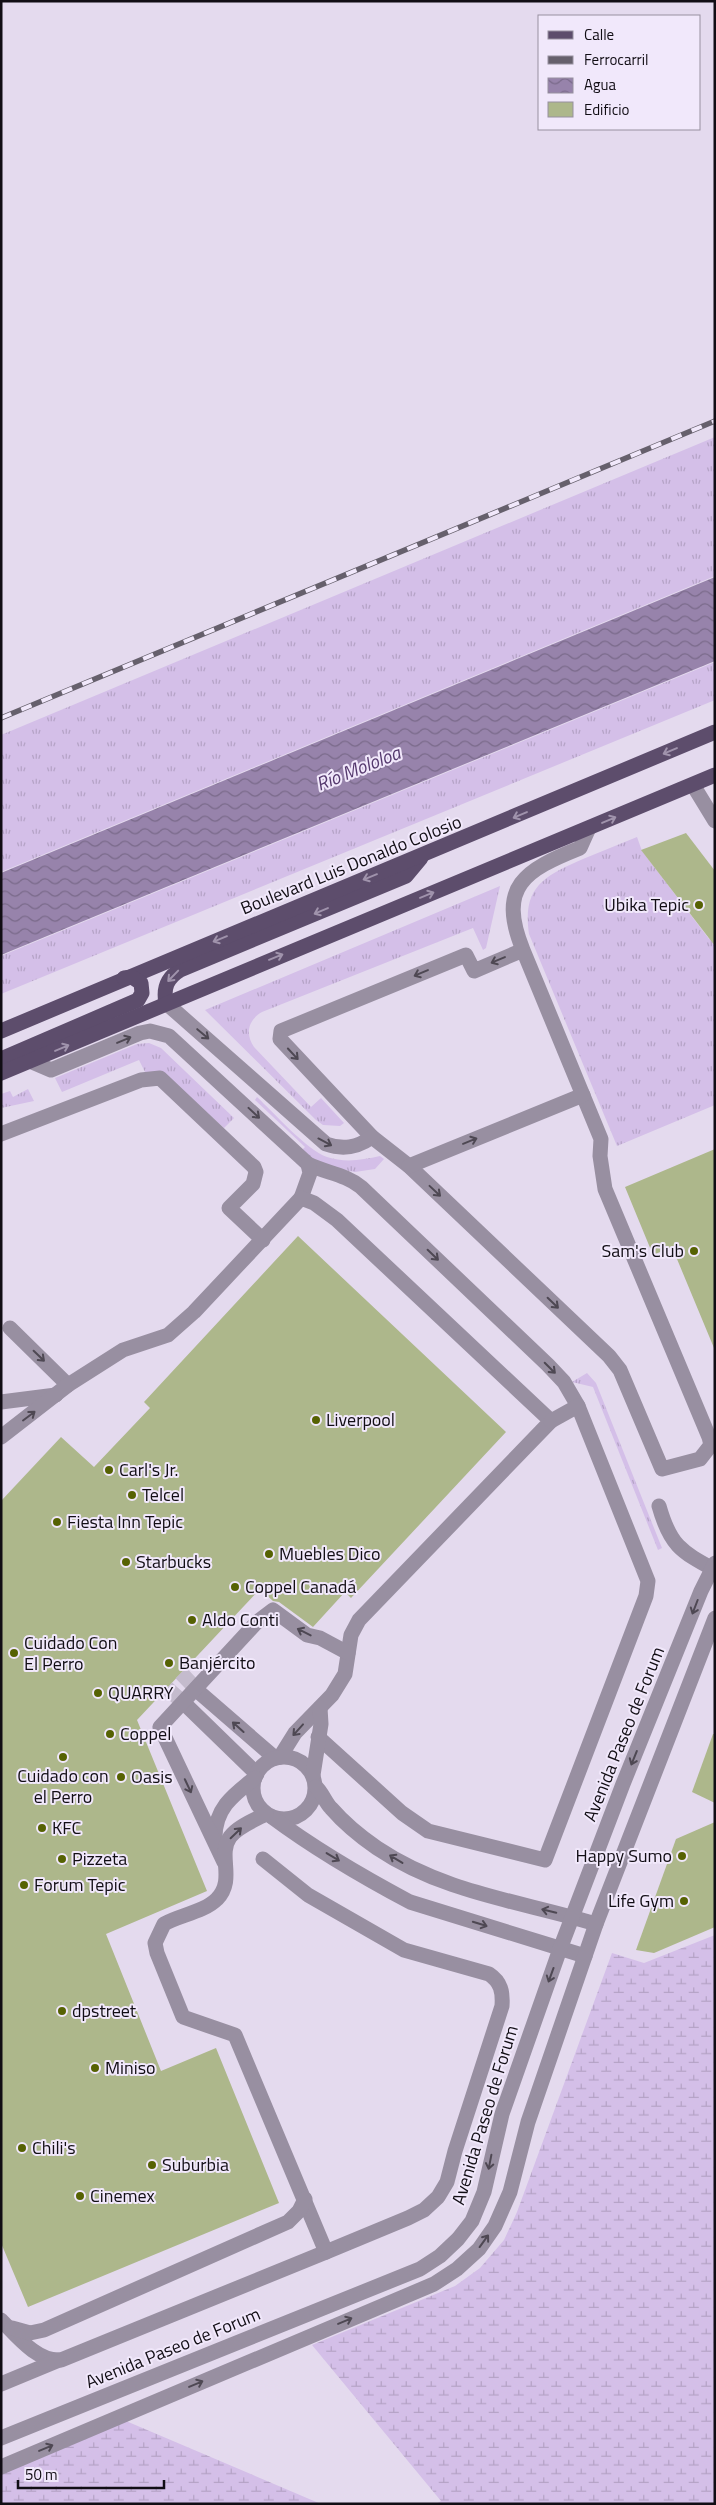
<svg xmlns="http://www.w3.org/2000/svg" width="716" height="2505" font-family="'Titillium Web',sans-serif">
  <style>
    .grass { fill: url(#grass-tufts) }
    .wetland { fill: url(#wetland-marsh) }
    .water { fill: url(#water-waves) }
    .building { fill: #adb78b }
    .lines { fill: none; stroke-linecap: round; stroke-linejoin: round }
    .minor-tunnel { stroke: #c4bbcd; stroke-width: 15; stroke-dasharray: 15 8; stroke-linecap: butt }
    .minor { stroke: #988fa1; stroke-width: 15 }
    .major { stroke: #5d4d6c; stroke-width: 15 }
    .rail-casing { stroke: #66606c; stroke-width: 5.5 }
    .rail { stroke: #f1e8fb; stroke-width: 4; stroke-dasharray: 11; stroke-linecap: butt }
    .oneway { stroke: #a093ac }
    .oneway2 { stroke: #4e4853 }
    .poi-dot { fill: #566203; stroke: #f1e8fb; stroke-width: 2 }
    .labels { text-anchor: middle; stroke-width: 4; stroke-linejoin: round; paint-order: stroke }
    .street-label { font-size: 18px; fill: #110d14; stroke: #f1e8fb }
    .poi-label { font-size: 18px; fill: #110d14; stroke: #f1e8fb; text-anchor: start }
    .water-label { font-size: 19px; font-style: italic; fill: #55396e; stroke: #f1e8fb }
  </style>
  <defs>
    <pattern id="grass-tufts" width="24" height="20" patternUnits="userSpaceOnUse" patternTransform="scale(1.25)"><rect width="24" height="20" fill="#d4bfe8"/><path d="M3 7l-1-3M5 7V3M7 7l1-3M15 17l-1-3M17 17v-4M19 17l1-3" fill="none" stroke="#b5a3c6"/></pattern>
    <pattern id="wetland-marsh" width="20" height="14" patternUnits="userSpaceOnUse" patternTransform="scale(1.25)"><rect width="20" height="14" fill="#d4bfe8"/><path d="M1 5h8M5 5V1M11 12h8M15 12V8" fill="none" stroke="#b5a3c6"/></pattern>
    <pattern id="water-waves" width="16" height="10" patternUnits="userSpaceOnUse" patternTransform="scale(1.25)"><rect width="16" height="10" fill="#9783ab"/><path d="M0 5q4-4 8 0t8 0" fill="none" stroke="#7a6a8a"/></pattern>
  </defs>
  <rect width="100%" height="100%" fill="#e4daee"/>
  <!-- grass -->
  <g class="grass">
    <polygon points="715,437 715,576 1,872 1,735"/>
    <polygon points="715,662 715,700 1,994 1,956"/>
    <path d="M 637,837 L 642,851 L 709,939 L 715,940 L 715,1105 L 617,1146 L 529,934 C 522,887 544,876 583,859 C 601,852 619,844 637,837 Z"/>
    <path d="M 500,886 L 486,948 L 483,950 L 473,928 L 262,1012 C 248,1020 245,1034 254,1047 L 311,1107 L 321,1098 L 344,1123 L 340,1126 L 323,1125 L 316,1120 L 205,1010 Z"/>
    <polygon points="149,1043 161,1048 234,1118 224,1128 165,1075 145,1072 139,1060 62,1092 55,1078 137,1044"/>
    <polygon points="28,1089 34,1101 1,1108 1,1094 10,1091 13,1097"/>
    <path d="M 257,1097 C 273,1112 308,1151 327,1157 C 345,1163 362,1160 380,1156 L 384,1159 L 375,1169 L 355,1172 L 320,1166 L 301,1151 L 305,1147 L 255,1100 Z"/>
    <polygon points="587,1373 596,1383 662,1548 658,1550 593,1387 572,1382"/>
  </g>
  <!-- wetland -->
  <g class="wetland">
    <polygon points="715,1935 715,2504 436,2504 441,2501 312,2345 455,2286 480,2268 504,2240 517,2212 612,1953 644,1963"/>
    <polygon points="126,2421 321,2504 1,2504 1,2472"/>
  </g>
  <!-- water -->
  <polygon class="water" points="715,577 715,661 1,955 1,873"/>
  <!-- building -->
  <g class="building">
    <polygon points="686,833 715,871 715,946 641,850"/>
    <polygon points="715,1149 715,1348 714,1348 672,1247 653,1255 625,1187"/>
    <polygon points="298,1236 506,1432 351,1598 345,1592 313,1627 279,1602 273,1601 260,1589 137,1720 207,1891 106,1934 161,2071 216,2048 279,2203 28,2307 1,2243 1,1501 61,1437 94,1467 150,1408 144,1402"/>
    <polygon points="713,1734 715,1734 715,1803 692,1792"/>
    <polygon points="715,1822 715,1927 654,1953 636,1950 676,1839"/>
  </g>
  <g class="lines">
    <!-- minor-tunnel -->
    <g class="minor-tunnel">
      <polyline points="181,1673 200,1693"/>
      <polyline points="167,1688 188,1707"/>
    </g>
    <!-- minor -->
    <g class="minor">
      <polyline points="693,785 715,821"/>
      <path d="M 523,950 L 474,971 L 466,955 L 281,1031 L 280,1039 L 372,1137 L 409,1166 L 609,1356 L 620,1370 L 662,1469 L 700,1459 L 711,1445 L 709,1437 L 605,1189 L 600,1156 L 601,1139 L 523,950 C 497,886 525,870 580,848 L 589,828"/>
      <path d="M 166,1003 L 326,1144 C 343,1150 357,1148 372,1137"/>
      <path d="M 30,1061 L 51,1070 L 140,1033 L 150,1031 L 169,1036 L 308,1164 C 326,1173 345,1174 361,1187 L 548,1365 L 564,1382 L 578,1406"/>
      <polyline points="1,1134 141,1080 160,1078 254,1167 256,1172 253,1184 229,1208 263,1240"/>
      <polyline points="409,1166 583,1095"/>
      <polyline points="301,1198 310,1173 308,1164"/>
      <polyline points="10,1328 68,1385"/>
      <polyline points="1,1402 56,1395"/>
      <polyline points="1,1437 68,1385 123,1350 168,1335 194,1312 301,1198 314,1203 337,1220 551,1421 359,1620 351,1635 345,1674 332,1695 295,1733 280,1757"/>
      <path d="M 659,1506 C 670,1545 680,1551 715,1570"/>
      <polyline points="200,1693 275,1758"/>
      <polyline points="188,1707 257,1774"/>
      <polyline points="318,1737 402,1813 428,1831 545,1860 646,1596 648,1581 578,1406 551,1421"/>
      <circle cx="284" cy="1788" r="31"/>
      <polyline points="313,1775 321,1724 320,1708"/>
      <path d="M 316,1787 C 322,1792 325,1802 331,1808 C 344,1823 361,1837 377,1848 C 444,1893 520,1901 596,1924"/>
      <path d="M 272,1817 C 315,1849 363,1877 410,1902 L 585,1956"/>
      <path d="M 215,1840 C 214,1809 233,1795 255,1778"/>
      <path d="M 263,1859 L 308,1895 L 404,1950 L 489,1974 C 501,1982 503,1992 502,2006 L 455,2151 L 447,2182 L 438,2197 L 424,2210 L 408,2218 L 326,2252"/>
      <polyline points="224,1862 160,1727 256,1623 273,1610 307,1635 320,1638 348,1653"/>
      <path d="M 1,2320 C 17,2336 37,2362 61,2360 L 326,2252 L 235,2035 L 183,2017 L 157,1953 L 155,1943 L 164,1924 C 180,1915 204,1912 217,1899 C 236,1879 217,1856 230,1837 C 238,1826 255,1820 266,1814"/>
      <polyline points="12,2328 30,2333 44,2330 288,2222 299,2211 305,2199"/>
      <polyline points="1,2384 59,2360"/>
      <polyline points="1,2438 420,2269 440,2256 458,2239 472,2221 484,2192 502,2114 560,1949 623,1784 701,1591 715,1563"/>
      <polyline points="1,2467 434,2284 457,2269 479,2249 495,2226 510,2192 528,2122 596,1924 715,1618"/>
    </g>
    <!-- major -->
    <g class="major">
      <path d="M 166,1003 C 163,988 167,978 180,970 L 406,876 L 421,858"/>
      <polyline points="1,1031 715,732"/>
      <polyline points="1,1059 138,1000 142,993 141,983 132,977 124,978"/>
      <polyline points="1,1073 715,775"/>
    </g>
    <!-- rail casing -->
    <g class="rail-casing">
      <polyline id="rail" points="1,718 715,421"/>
    </g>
    <!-- rail -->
    <use href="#rail" class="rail"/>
  </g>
  <!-- one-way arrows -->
  <defs><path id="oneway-shaft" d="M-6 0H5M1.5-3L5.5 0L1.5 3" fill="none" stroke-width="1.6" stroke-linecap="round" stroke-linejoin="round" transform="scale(1.25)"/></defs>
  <g class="oneway">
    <use href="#oneway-shaft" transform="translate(670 751) rotate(157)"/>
    <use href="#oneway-shaft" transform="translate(520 815) rotate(157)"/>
    <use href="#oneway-shaft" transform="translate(609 820) rotate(-23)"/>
    <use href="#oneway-shaft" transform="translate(370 877) rotate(158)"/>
    <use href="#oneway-shaft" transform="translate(427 895) rotate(-22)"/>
    <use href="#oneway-shaft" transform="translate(321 911) rotate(157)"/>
    <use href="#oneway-shaft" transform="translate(220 939) rotate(158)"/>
    <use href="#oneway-shaft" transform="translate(276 957) rotate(-22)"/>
    <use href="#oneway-shaft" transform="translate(173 976) rotate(134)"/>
    <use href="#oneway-shaft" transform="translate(62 1048) rotate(-23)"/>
  </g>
  <g class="oneway2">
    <use href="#oneway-shaft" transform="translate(498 960) rotate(157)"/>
    <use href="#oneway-shaft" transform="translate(421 973) rotate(157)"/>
    <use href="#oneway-shaft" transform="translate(203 1034) rotate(40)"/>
    <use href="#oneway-shaft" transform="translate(124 1040) rotate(-23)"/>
    <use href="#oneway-shaft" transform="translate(293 1054) rotate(47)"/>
    <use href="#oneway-shaft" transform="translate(254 1113) rotate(43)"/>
    <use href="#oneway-shaft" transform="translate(470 1141) rotate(-22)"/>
    <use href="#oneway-shaft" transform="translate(325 1142) rotate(28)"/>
    <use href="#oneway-shaft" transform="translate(435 1191) rotate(43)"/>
    <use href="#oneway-shaft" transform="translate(433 1255) rotate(44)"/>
    <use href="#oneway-shaft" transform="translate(553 1303) rotate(44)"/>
    <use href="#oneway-shaft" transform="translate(39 1356) rotate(44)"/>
    <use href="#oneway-shaft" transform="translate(550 1368) rotate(45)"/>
    <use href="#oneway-shaft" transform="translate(29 1416) rotate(-37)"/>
    <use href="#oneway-shaft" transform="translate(695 1607) rotate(111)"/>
    <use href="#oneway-shaft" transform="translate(304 1632) rotate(-153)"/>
    <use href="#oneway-shaft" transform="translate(238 1727) rotate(-138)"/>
    <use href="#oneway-shaft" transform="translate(298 1730) rotate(132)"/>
    <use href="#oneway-shaft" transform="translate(634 1758) rotate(112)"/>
    <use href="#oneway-shaft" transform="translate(188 1786) rotate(65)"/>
    <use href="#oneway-shaft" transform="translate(236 1833) rotate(-44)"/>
    <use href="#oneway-shaft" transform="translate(333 1857) rotate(31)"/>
    <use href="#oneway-shaft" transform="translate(396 1859) rotate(-149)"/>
    <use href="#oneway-shaft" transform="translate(549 1911) rotate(-166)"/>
    <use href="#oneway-shaft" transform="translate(480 1924) rotate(17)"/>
    <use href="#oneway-shaft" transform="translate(551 1975) rotate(110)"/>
    <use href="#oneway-shaft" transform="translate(490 2162) rotate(101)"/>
    <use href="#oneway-shaft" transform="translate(484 2241) rotate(-54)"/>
    <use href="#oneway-shaft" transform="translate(345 2321) rotate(-23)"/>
    <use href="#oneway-shaft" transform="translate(196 2384) rotate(-23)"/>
    <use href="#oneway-shaft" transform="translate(46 2448) rotate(-23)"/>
  </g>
  <!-- markers -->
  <g class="poi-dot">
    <circle cx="699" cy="905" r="5"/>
    <circle cx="694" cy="1251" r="5"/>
    <circle cx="316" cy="1420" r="5"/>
    <circle cx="109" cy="1470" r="5"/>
    <circle cx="132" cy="1495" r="5"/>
    <circle cx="57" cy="1522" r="5"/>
    <circle cx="269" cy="1554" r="5"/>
    <circle cx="126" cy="1562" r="5"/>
    <circle cx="235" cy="1587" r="5"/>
    <circle cx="192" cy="1620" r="5"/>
    <circle cx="14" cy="1653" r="5"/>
    <circle cx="169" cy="1663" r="5"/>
    <circle cx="98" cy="1693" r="5"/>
    <circle cx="110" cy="1734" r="5"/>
    <circle cx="63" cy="1757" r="5"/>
    <circle cx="121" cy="1777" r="5"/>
    <circle cx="42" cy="1828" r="5"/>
    <circle cx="682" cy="1856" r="5"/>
    <circle cx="62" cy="1859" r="5"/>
    <circle cx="24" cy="1885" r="5"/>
    <circle cx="684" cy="1901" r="5"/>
    <circle cx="62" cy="2011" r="5"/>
    <circle cx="95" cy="2068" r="5"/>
    <circle cx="22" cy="2148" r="5"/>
    <circle cx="152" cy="2165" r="5"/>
    <circle cx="80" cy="2196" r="5"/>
  </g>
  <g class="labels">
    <!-- street labels -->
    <g class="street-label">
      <text transform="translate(351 865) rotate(-22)" y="6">Boulevard Luis Donaldo Colosio</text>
      <text transform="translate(624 1734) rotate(-68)" y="6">Avenida Paseo de Forum</text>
      <text transform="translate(485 2115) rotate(-73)" y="6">Avenida Paseo de Forum</text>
      <text transform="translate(173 2348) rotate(-22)" y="6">Avenida Paseo de Forum</text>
    </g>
    <!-- poi labels -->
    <g class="poi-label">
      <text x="689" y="911" text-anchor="end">Ubika Tepic</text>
      <text x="684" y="1257" text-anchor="end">Sam's Club</text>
      <text x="326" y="1426">Liverpool</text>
      <text x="119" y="1476">Carl's Jr.</text>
      <text x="142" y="1501">Telcel</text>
      <text x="67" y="1528">Fiesta Inn Tepic</text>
      <text x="279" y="1560">Muebles Dico</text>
      <text x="136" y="1568">Starbucks</text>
      <text x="245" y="1593">Coppel Canadá</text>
      <text x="202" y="1626">Aldo Conti</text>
      <text x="24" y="1649">Cuidado Con<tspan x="24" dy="21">El Perro</tspan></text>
      <text x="179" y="1669">Banjército</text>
      <text x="108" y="1699">QUARRY</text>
      <text x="120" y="1740">Coppel</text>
      <text x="63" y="1782" text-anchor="middle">Cuidado con<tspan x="63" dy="21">el Perro</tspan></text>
      <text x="131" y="1783">Oasis</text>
      <text x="52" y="1834">KFC</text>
      <text x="672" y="1862" text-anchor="end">Happy Sumo</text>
      <text x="72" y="1865">Pizzeta</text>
      <text x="34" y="1891">Forum Tepic</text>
      <text x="674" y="1907" text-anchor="end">Life Gym</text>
      <text x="72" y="2017">dpstreet</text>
      <text x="105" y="2074">Miniso</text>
      <text x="32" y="2154">Chili's</text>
      <text x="162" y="2171">Suburbia</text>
      <text x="90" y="2202">Cinemex</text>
    </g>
    <!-- water labels -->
    <g class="water-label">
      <text transform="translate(358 768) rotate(-22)" y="7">Río Mololoa</text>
    </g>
  </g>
  <!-- border -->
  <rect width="716" height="2505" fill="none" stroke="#110d14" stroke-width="5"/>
  <!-- legend -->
  <rect x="538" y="15" width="162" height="115" fill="#f1e8fb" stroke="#97909f"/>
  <rect x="548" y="31" width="25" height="8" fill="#5d4d6c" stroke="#97909f"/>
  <text x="584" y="40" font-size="15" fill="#110d14">Calle</text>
  <rect x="548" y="56" width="25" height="8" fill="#66606c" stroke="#97909f"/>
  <text x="584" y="65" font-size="15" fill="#110d14">Ferrocarril</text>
  <rect x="548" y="78" width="25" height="15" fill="url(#water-waves)" stroke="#97909f"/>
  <text x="584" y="90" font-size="15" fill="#110d14">Agua</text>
  <rect x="548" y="102" width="25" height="15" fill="#adb78b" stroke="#97909f"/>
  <text x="584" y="115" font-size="15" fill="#110d14">Edificio</text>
  <!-- scale -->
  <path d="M18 2480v8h146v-8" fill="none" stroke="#110d14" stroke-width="2.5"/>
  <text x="25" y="2480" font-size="15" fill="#110d14" stroke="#f1e8fb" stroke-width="4" paint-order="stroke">50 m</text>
</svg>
